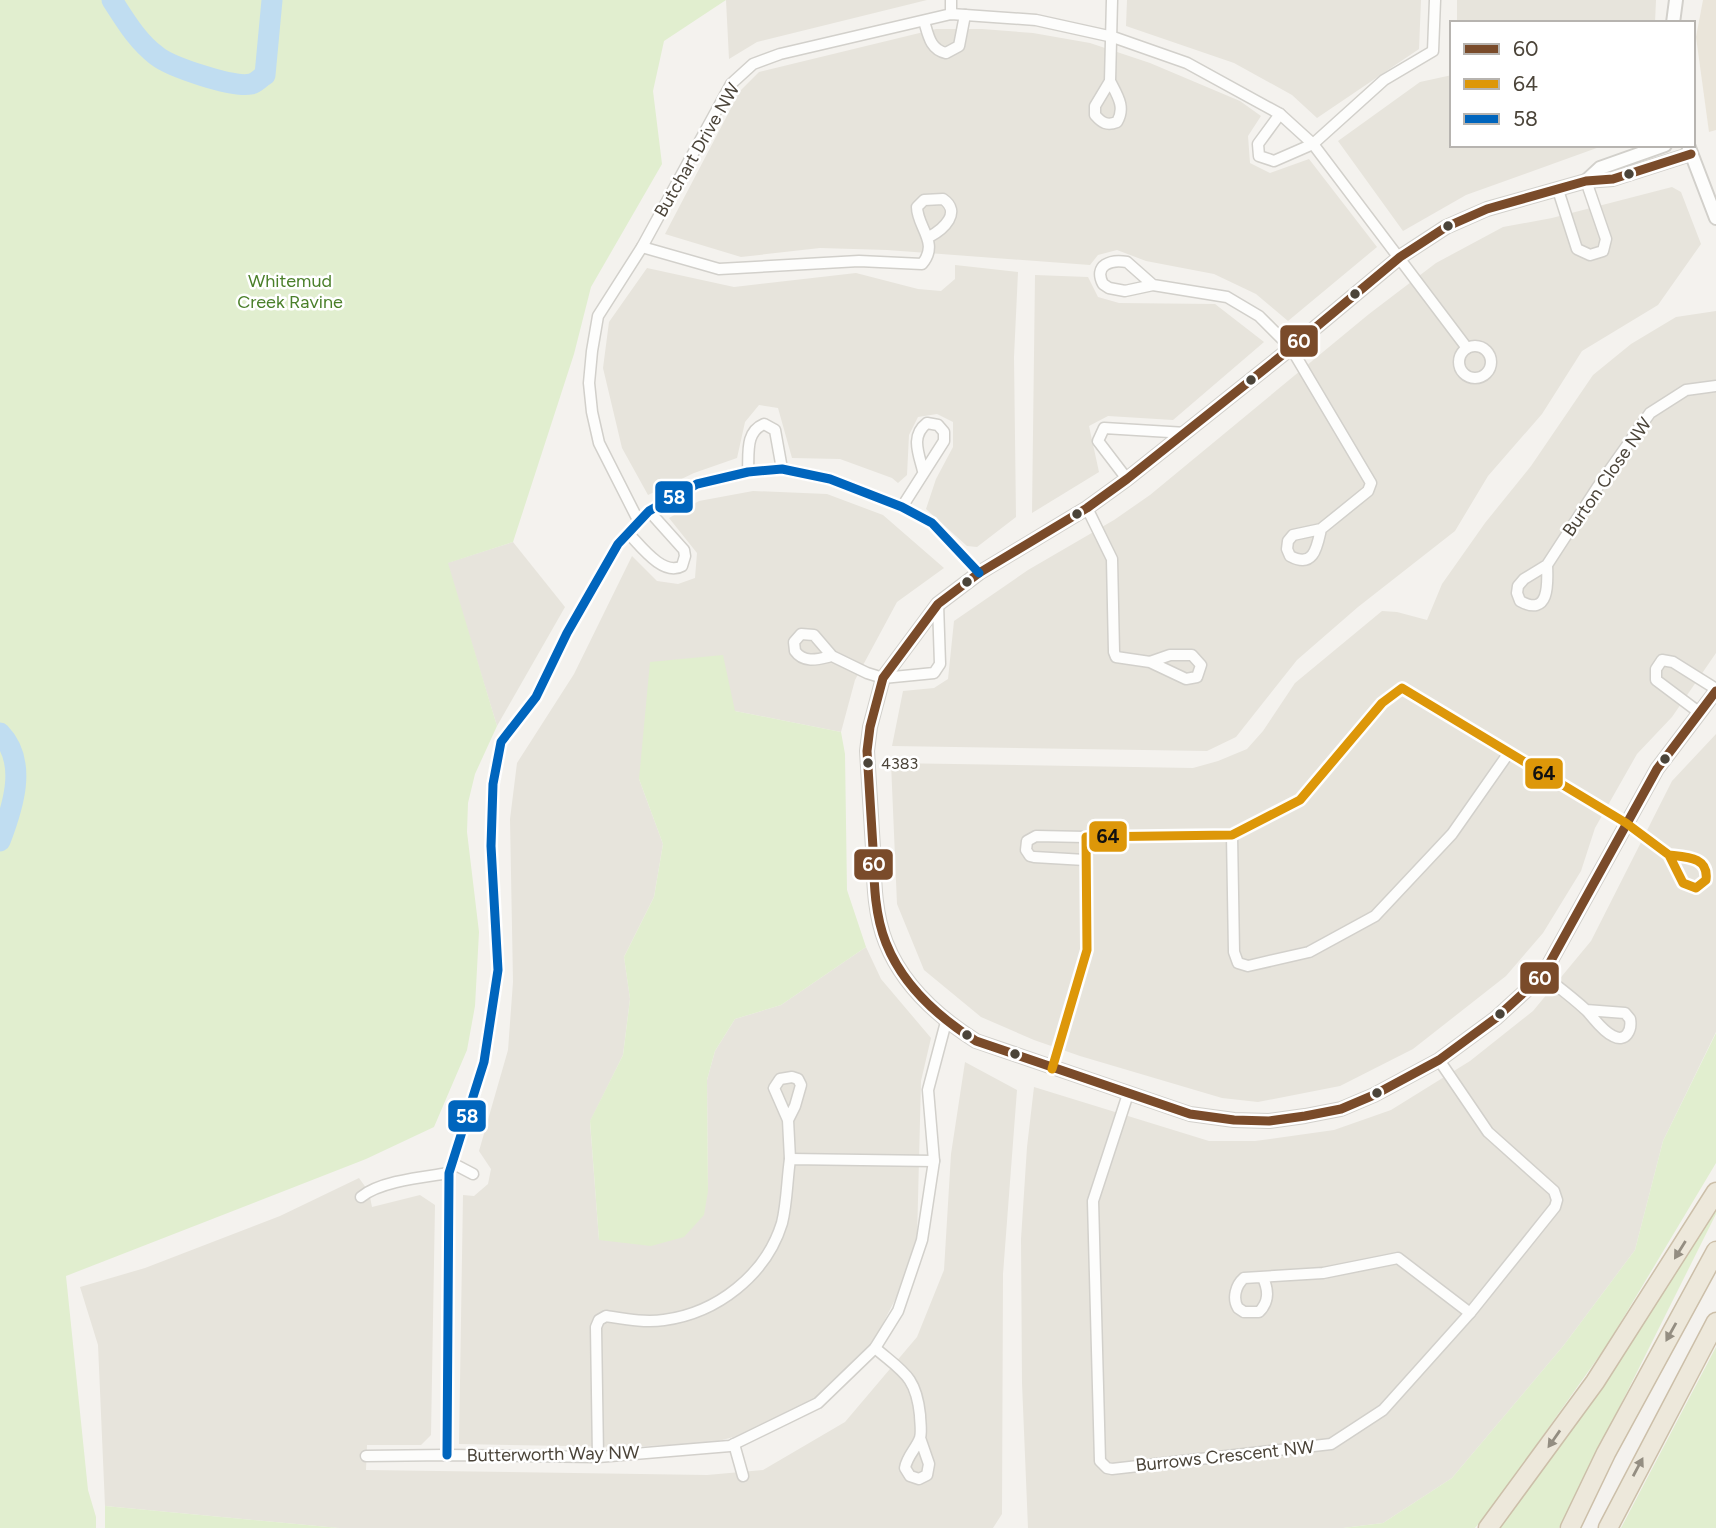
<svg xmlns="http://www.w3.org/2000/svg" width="1716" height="1528" font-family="Figtree,sans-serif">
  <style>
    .residential { fill: #e7e4dc }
    .education { fill: #eae5da }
    .green { fill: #e1eecf }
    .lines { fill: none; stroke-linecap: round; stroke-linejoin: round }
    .river { stroke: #c0ddf1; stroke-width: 21 }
    .minor-casing { stroke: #d2d0cb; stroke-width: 13 }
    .tertiary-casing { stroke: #d2d0cb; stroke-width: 16 }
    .motorway-casing { stroke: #ccbfa9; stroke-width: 21 }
    .minor { stroke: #fdfdfc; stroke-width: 10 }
    .tertiary { stroke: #fdfdfc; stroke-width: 12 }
    .motorway { stroke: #ede8db; stroke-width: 18 }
    .bus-1-casing { stroke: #fff; stroke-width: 14 }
    .bus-2-casing { stroke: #fff; stroke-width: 14 }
    .bus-3-casing { stroke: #fff; stroke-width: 14 }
    .bus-1 { stroke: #7a4b2a; stroke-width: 9 }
    .bus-2 { stroke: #dd9709; stroke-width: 9 }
    .bus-3 { stroke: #0065bd; stroke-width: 9 }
    .oneway { fill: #948e82 }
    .bus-dot { fill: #4b4439; stroke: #fff; stroke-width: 2.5 }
    .labels { text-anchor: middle; stroke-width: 5; stroke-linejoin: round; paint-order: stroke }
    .bus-label { font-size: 16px; fill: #4b4439; stroke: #fff; text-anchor: start }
    .street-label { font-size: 18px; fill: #4b4439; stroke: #fff }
    .park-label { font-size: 18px; fill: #4a7f2a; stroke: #fff }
    .line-badge { stroke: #fff; stroke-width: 2.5 }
    .badge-label { font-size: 19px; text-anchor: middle; font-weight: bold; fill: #fff }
    .pale-badge-label { font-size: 19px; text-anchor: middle; font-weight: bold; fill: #111 }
  </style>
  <rect width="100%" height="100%" fill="#f4f2ee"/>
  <!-- residential -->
  <g class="residential">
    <polygon points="726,0 927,0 757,42 729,59"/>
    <polygon points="1127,0 1421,0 1419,49 1317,118 1292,95 1234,63 1126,26"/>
    <polygon points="1457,0 1656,0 1655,23 1457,23"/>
    <polygon points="936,29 982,29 1033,33 1090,43 1150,63 1240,101 1261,116 1248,136 1250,163 1270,173 1309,159 1377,247 1288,321 1256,294 1214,274 1146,261 1117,250 1098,255 1090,265 887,250 820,248 741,257 665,234 740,91 759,72"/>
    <polygon points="1452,75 1452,145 1605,145 1466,195 1403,231 1338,141 1420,82"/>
    <polygon points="1672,187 1681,192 1701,244 1658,305 1582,351 1542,414 1488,476 1455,531 1358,607 1297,660 1236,737 1207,751 892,746 903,691 934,688 948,679 954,621 1028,570 1114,520 1150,495 1369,314 1436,263 1503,227 1552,218"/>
    <polygon points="955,265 1018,272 1014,357 1016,517 977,547 967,546 926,509 936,479 953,447 953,422 937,414 918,417 909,435 907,475 898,483 892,478 840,459 792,458 778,408 759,405 745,422 737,458 694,473 648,495 622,448 603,368 609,322 647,268 734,287 856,273 918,289 941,291 955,279"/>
    <polygon points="1035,275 1088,277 1098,297 1119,303 1215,304 1264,342 1173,420 1108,416 1089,426 1099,472 1032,513"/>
    <polygon points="1716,311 1716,653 1672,717 1637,754 1595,828 1581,871 1543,933 1506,976 1413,1049 1340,1086 1258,1102 1222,1098 1080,1056 1034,1040 981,1017 924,970 897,904 891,763 1193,768 1218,761 1247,749 1263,731 1295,683 1382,611 1397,612 1427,620 1442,584 1485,523 1531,466 1593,375 1631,344 1676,317"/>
    <polygon points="753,491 827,494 883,515 944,568 897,602 855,680 841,732 735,711 639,779 663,844 654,897 624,957 630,999 623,1055 590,1122 599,1240 708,1191 707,1080 715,1051 735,1019 781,1005 866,947 881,979 931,1038 921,1081 917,1239 902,1286 874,1341 818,1398 741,1435 711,1443 626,1447 459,1444 463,1195 474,1196 488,1184 491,1169 479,1151 508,1050 513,982 510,819 517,763 574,674 632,556 657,581 678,584 695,578 697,553 669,518 699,501"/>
    <polygon points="513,542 565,607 497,726 447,563"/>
    <polygon points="1716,734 1716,1032 1663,1141 1635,1250 1564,1345 1452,1478 1383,1523 1343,1528 1028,1528 1022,1383 1021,1239 1027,1147 1034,1087 1209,1141 1255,1141 1334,1130 1391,1110 1470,1061 1533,1011 1591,941 1672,781"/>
    <polygon points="965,1062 1017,1090 1003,1274 1002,1514 993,1528 339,1528 105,1506 98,1345 80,1287 145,1268 280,1216 359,1178 369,1192 372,1207 420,1195 435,1205 431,1435 421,1445 367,1445 366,1470 707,1475 763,1470 845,1422 917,1337 944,1270 951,1154"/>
  </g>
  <!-- education -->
  <polygon class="education" points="1703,0 1716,0 1716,130 1709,132 1696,37"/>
  <!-- green -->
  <g class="green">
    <polygon points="0,0 726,0 664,41 653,91 662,164 591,287 574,354 513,542 448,563 497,726 475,774 468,803 467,832 479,932 475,1006 467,1050 434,1127 366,1159 66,1276 88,1490 96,1517 96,1528 0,1528"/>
    <polygon points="723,655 735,711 841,732 845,754 847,890 866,947 781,1005 735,1019 715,1051 707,1080 708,1191 704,1215 684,1237 651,1246 599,1240 590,1121 623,1055 630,999 624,957 654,897 663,844 639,779 650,662"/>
    <polygon points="1716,1033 1716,1163 1607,1345 1491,1509 1475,1528 1343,1528 1383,1523 1452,1478 1564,1345 1635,1250 1663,1141"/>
    <polygon points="1716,1203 1716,1214 1559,1528 1496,1528"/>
    <polygon points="1716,1347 1716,1528 1621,1528"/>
    <polygon points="105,1506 339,1528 105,1528"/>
  </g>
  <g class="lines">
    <!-- river -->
    <g class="river">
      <path d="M 112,0 C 125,20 137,41 157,56 C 171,67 233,88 251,84 C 256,83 260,78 265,75 L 272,0"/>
      <path d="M 0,733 C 28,762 13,807 0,841"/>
    </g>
    <!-- minor casing -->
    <g class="minor-casing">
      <g id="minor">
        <polyline points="951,14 951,0"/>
        <path d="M 924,21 C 928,34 930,50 946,53 L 959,46 L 965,15"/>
        <path d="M 1110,81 C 1117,95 1126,107 1117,122 C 1107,126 1102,123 1095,115 L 1095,106 L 1110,81 L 1112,0"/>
        <polyline points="1280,114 1258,144 1259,156 1274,161 1313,144 1384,80 1433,51 1435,0"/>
        <polyline points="1558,190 1577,249 1590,255 1603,251 1606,239 1586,181"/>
        <path d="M 642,247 L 719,269 L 859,261 L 922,264 C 940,243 917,227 917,207 L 924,200 L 943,199 C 962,212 944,229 929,237"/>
        <path d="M 1153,285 L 1125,291 L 1109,288 L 1103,284 C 1093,265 1111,259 1127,262 L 1153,285 L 1227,297 L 1259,316 L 1291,348 L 1371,483 L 1368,491 L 1321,529 L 1293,535 L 1288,541 L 1287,549 L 1290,556 C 1314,569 1317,547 1321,529"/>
        <circle cx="1475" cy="362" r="16"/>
        <path d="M 748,472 C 749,453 745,432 764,424 L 775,430 L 782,469"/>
        <polyline points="1127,479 1098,441 1104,428 1186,433"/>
        <path d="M 902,507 L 944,441 L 944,432 L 938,425 L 927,423 C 910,436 919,454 923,471"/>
        <polyline points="1087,508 1112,559 1114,652 1116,657 1150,662 1186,679 1197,677 1201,665 1192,655 1170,655 1150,662"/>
        <polyline points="639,522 599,443 592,412 589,383 592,351 598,316 642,247 731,84 753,64 780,54 951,14 1036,20 1113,37 1187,63 1280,114 1313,144 1467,348"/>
        <path d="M 628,533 C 640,545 663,577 682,566 L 685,556 L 684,550 L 649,511"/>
        <path d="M 1547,565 C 1548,585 1549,617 1520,601 L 1517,593 L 1518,586 L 1524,579 L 1547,565 L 1597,488 L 1650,413 L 1686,390 L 1716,386"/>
        <path d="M 832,656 C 819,659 804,664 795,651 L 794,642 L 801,634 L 814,635 L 832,656 L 867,673 L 883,678 L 934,673 L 940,664 L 938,604"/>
        <polyline points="1700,713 1656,680 1656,669 1662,660 1673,662 1716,689"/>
        <polyline points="1232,835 1234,952 1238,963 1248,966 1309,952 1375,916 1452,834 1508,754"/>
        <polyline points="1085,860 1034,857 1030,856 1026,850 1027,841 1036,836 1086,837"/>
        <path d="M 1543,975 C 1557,986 1572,997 1586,1010 C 1594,1018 1602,1031 1613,1036 C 1626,1043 1632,1030 1630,1019 L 1625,1013 L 1586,1010"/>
        <path d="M 1052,1069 L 1087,950 L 1086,837 L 1232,835 L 1300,800 L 1382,703 L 1402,688 L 1626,823 L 1669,855 L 1683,883 L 1696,888 L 1706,880 C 1709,857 1687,857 1669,855"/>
        <polyline points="1128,1094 1093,1201 1100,1461 1107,1468 1112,1469 1331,1444 1383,1410 1470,1313 1555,1207 1557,1200 1554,1191 1488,1132 1439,1060"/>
        <polyline points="788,1120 774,1088 780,1079 792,1077 798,1079 801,1085 795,1106 788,1120 790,1159"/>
        <polyline points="452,1163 473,1174"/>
        <path d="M 361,1197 C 380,1181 424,1177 449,1173"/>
        <path d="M 1263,1278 C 1269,1291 1269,1302 1259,1312 L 1244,1312 L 1238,1308 C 1232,1298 1236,1285 1244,1278 L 1323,1273 L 1398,1258 L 1470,1313"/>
        <path d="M 875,1348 C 903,1372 916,1376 920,1415 C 920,1422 922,1431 920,1438 C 916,1449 907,1456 905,1468 L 910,1476 L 919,1479 L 927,1475 L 929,1464 L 920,1438"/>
        <polyline points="734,1444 743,1476"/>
        <polyline points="447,1455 449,1173 484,1062 498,970 491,846 493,784 501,742 536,697 567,633 618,544 649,511 697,484 748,472 782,469 830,479 902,507 932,523 979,573"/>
        <polyline points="366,1456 447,1455 598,1457 730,1446 818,1403 875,1348 898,1311 922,1240 934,1161 928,1090 946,1022"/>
        <path d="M 598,1457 L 596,1327 L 599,1320 L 606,1316 C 625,1319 645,1323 664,1320 C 717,1313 766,1275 782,1223 C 787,1203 787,1180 790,1159 L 934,1161"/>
      </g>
    </g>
    <!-- tertiary casing -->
    <g class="tertiary-casing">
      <g id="tertiary">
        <polyline points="1673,23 1676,0"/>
        <polyline points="1688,145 1716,218"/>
        <path d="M 1691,154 L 1613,179 L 1586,181 L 1487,209 L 1446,227 L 1400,257 L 1291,348 L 1127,479 L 1087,508 L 979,573 L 938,604 L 883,678 L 870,727 L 867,751 C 869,783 871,816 873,848 C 874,880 874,913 886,943 C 903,986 938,1017 976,1041 L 1190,1114 L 1234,1120 L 1269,1121 L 1305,1116 L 1341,1109 L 1374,1095 L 1439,1060 L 1496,1018 L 1543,975 L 1657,769 L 1716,691"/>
        <polyline points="1586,181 1600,168 1665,145"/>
      </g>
    </g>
    <!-- motorway casing -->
    <g class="motorway-casing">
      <g id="motorway">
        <polyline points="1488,1528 1595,1382 1716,1192"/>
        <polyline points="1570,1528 1606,1453 1716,1251"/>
        <polyline points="1608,1528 1716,1322"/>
      </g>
    </g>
    <!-- minor -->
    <use href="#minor" class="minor"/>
    <!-- tertiary -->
    <use href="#tertiary" class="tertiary"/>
    <!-- motorway -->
    <use href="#motorway" class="motorway"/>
    <!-- bus-1 casing -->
    <g class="bus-1-casing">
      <path id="bus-1" d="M 1691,154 L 1613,179 L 1586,181 L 1487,209 L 1446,227 L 1400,257 L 1291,348 L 1127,479 L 1087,508 L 979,573 L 938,604 L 883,678 L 870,727 L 867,751 C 869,783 871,816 873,848 C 874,880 874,913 886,943 C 903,986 938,1017 976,1041 L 1190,1114 L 1234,1120 L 1269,1121 L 1305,1116 L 1341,1109 L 1374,1095 L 1439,1060 L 1496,1018 L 1543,975 L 1657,769 L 1716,691"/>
    </g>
    <!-- bus-2 casing -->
    <g class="bus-2-casing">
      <path id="bus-2" d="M 1052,1069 L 1087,950 L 1086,837 L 1232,835 L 1300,800 L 1382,703 L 1402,688 L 1626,823 L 1669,855 L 1683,883 L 1696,888 L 1706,880 C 1709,857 1687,857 1669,855"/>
    </g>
    <!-- bus-3 casing -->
    <g class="bus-3-casing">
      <polyline id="bus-3" points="447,1455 449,1173 484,1062 498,970 491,846 493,784 501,742 536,697 567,633 618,544 649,511 697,484 748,472 782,469 830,479 902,507 932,523 979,573"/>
    </g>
    <!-- bus-1 -->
    <use href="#bus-1" class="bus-1"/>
    <!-- bus-2 -->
    <use href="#bus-2" class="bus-2"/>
    <!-- bus-3 -->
    <use href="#bus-3" class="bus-3"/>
  </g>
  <!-- one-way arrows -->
  <defs><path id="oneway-solid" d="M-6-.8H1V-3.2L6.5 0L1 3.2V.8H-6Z" transform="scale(1.75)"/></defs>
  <g class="oneway">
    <use href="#oneway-solid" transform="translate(1680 1250) rotate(122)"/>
    <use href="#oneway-solid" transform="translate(1671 1332) rotate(119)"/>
    <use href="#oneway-solid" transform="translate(1554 1439) rotate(125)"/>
    <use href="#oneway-solid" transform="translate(1638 1467) rotate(-62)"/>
  </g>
  <!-- markers -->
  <g class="bus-dot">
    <circle cx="1629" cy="174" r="6"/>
    <circle cx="1448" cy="226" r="6"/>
    <circle cx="1355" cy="294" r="6"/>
    <circle cx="1251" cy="380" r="6"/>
    <circle cx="1077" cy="514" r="6"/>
    <circle cx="967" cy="582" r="6"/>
    <circle cx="1665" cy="759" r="6"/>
    <circle cx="868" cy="763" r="6"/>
    <circle cx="1500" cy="1014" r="6"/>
    <circle cx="967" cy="1035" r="6"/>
    <circle cx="1015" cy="1054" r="6"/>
    <circle cx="1377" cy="1093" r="6"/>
  </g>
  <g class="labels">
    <!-- bus labels -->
    <g class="bus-label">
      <text x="881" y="769">4383</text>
    </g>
    <!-- street labels -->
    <g class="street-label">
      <text transform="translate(697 150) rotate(-60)" y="6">Butchart Drive NW</text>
      <text transform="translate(1607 477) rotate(-55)" y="6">Burton Close NW</text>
      <text transform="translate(553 1454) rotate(-1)" y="6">Butterworth Way NW</text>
      <text transform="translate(1225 1456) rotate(-6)" y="6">Burrows Crescent NW</text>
    </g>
    <!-- park labels -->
    <g class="park-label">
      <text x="290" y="287">Whitemud<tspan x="290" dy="21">Creek Ravine</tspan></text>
    </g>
  </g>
  <g class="line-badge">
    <rect x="1279" y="324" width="40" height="34" rx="7" fill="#7a4b2a"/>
    <rect x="654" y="480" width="40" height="34" rx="7" fill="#0065bd"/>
    <rect x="1524" y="757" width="40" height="33" rx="7" fill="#dd9709"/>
    <rect x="1088" y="820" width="40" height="33" rx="7" fill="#dd9709"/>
    <rect x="853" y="848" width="41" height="33" rx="7" fill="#7a4b2a"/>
    <rect x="1519" y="961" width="41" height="34" rx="7" fill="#7a4b2a"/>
    <rect x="447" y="1099" width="40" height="34" rx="7" fill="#0065bd"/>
  </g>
  <g class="badge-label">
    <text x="1299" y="348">60</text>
    <text x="674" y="504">58</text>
    <text x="874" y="871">60</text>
    <text x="1540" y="985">60</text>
    <text x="467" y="1123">58</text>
  </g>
  <g class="pale-badge-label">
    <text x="1544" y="780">64</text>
    <text x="1108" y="843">64</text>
  </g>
  <!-- legend -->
  <rect x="1450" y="21" width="245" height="126" fill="#ffffff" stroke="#b7b4b0" stroke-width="2"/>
  <rect x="1464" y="44" width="35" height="10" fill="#7a4b2a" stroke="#b7b4b0" stroke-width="2"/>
  <text x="1513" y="56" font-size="21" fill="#4b4439">60</text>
  <rect x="1464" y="79" width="35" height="10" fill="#dd9709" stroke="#b7b4b0" stroke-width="2"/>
  <text x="1513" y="91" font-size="21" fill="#4b4439">64</text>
  <rect x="1464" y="114" width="35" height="10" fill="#0065bd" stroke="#b7b4b0" stroke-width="2"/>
  <text x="1513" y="126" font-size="21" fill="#4b4439">58</text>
</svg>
